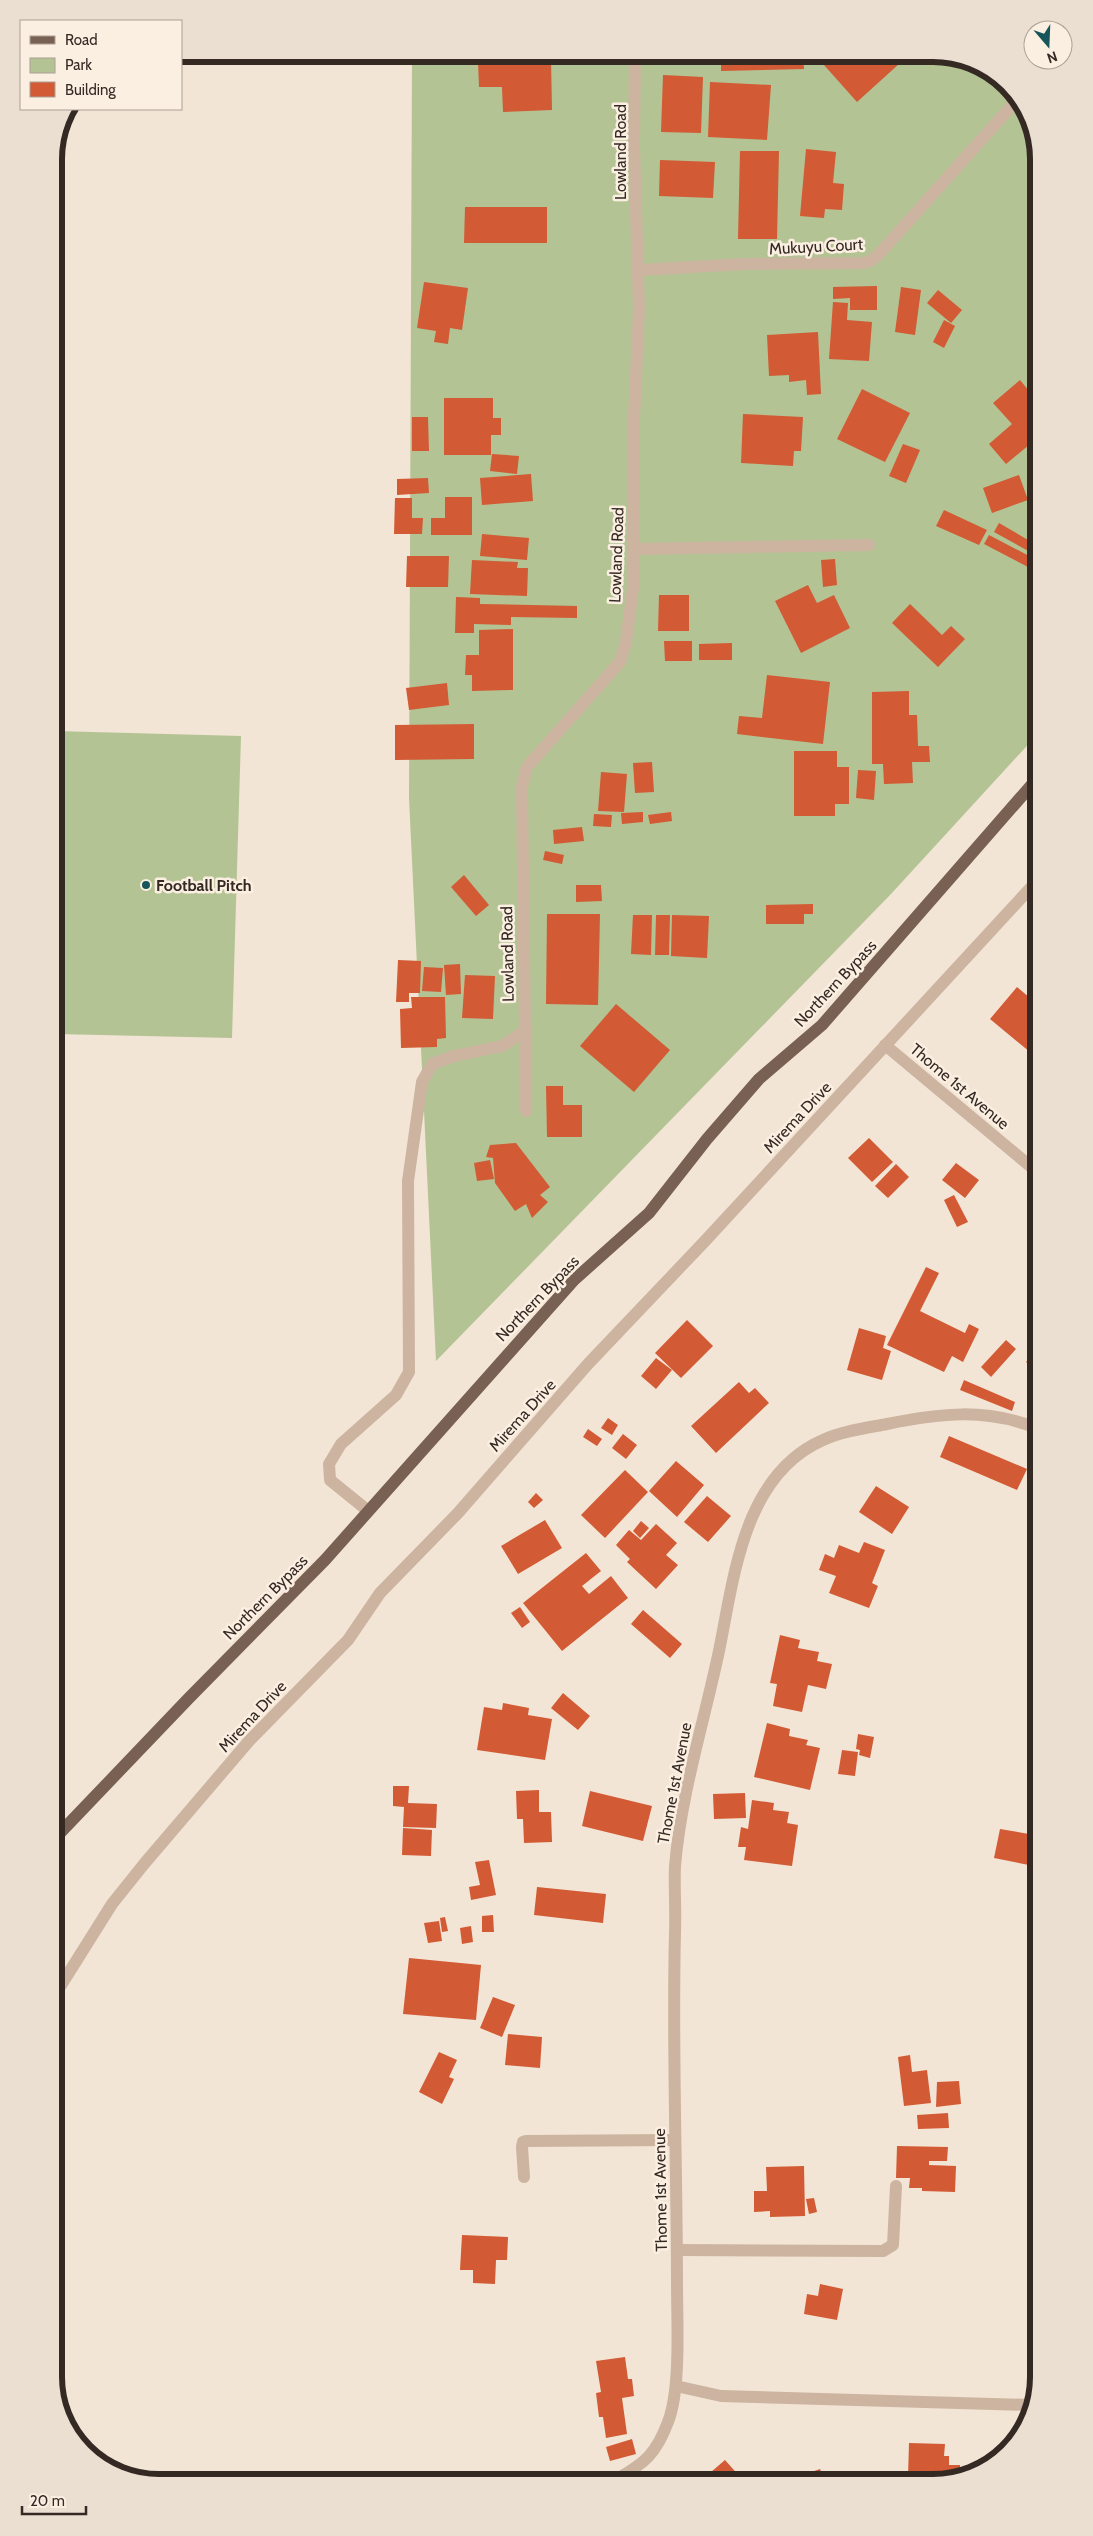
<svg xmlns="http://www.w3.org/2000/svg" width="1093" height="2536" font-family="Cabin,sans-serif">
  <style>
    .green { fill: #b3c394 }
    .building { fill: #d25a34 }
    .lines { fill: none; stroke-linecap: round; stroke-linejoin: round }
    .minor { stroke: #ccb4a0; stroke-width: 12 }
    .tertiary { stroke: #ccb4a0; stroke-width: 12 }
    .primary { stroke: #786053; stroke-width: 12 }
    .poi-dot { fill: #16555a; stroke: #fbefe1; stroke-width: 2 }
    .labels { text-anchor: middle; stroke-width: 5; stroke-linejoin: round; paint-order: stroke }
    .street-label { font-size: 16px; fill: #352924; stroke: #fbefe1 }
    .poi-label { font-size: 16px; font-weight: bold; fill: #352924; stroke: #fbefe1; text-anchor: start }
    .rim { fill: none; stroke: #352924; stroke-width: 6 }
  </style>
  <rect width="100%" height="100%" fill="#f3e5d5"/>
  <!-- green -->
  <g class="green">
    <polygon points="412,54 941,54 998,76 1034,126 1035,737 891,894 436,1361 409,798"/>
    <polygon points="55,731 241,736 232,1038 56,1034"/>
  </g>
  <!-- building -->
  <g class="building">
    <polygon points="465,54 519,54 519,55 466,59"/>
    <polygon points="721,54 803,54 804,69 721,71"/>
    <polygon points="836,54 910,54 857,102 824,65"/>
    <polygon points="551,59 552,110 503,112 502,87 479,87 478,62"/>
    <polygon points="663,75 703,77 701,133 661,132"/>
    <polygon points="710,82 771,85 767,140 708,137"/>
    <polygon points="806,149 836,152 833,183 844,184 842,210 825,209 824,218 800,216"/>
    <polygon points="740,151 779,151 777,239 738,239"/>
    <polygon points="660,160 715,162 713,198 659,196"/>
    <polygon points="465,207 547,207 547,243 464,243"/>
    <polygon points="424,282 468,288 462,330 450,328 448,344 434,342 436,331 417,328"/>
    <polygon points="877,286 877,310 850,310 850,298 833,299 833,287"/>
    <polygon points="901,287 921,290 915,335 895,332"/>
    <polygon points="938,290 962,310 951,323 927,303"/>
    <polygon points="833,302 848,303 847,320 872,322 869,361 829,359"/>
    <polygon points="944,320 955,326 944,348 933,342"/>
    <polygon points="818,332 821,394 807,395 806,380 789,382 789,375 769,376 767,335"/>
    <polygon points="1020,380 1034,397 1035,440 1006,464 989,444 1012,424 993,403"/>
    <polygon points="862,389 910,413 885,462 837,439"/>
    <polygon points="444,398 493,398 493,418 501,418 501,435 491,435 491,455 444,455"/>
    <polygon points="743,414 803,417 801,451 794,451 793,466 741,463"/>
    <polygon points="412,417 428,417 429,451 412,451"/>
    <polygon points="903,444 920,450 906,483 889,476"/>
    <polygon points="492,454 519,456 517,474 490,471"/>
    <polygon points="531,474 533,501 482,505 480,478"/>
    <polygon points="1019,475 1028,500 992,513 983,488"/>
    <polygon points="428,478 429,493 397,495 397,479"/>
    <polygon points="445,497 472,497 472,535 431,535 431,518 445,518"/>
    <polygon points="395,498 412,498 412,518 423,518 422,534 394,534"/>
    <polygon points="944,510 987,530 979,545 936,526"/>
    <polygon points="999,523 1035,544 1032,553 994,532"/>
    <polygon points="482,534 529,538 527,560 480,556"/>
    <polygon points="989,535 1033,558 1028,567 984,544"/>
    <polygon points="407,556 449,556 448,587 406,587"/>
    <polygon points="835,559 837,585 823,587 821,560"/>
    <polygon points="472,560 518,562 517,568 528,568 527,596 470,594"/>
    <polygon points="808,585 817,603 834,595 850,628 801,653 775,601"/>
    <polygon points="659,595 689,595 689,631 658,631"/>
    <polygon points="456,597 480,598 480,604 577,606 577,618 511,617 511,625 474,624 474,633 455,633"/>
    <polygon points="910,604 942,635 951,626 965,639 938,667 892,623"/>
    <polygon points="513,629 513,690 472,691 472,675 465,675 466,655 479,655 479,630"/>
    <polygon points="664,641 692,641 692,661 665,661"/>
    <polygon points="732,643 732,660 699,660 699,644"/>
    <polygon points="767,675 830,682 823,744 737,734 739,716 762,718"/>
    <polygon points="447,683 449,705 409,710 406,688"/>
    <polygon points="909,691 909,715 917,715 918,746 929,746 930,762 912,762 913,783 884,784 883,764 872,764 872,692"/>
    <polygon points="474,724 474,759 395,760 395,725"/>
    <polygon points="794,751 837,751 837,767 849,767 849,804 835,804 835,816 794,816"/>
    <polygon points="652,762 654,792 635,793 633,763"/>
    <polygon points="858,770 876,771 874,800 856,798"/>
    <polygon points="601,772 627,774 624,812 598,811"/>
    <polygon points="643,812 643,822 622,824 621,813"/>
    <polygon points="671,812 672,821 650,824 648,815"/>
    <polygon points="594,814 612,815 611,827 593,826"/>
    <polygon points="582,827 584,841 554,844 553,830"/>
    <polygon points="545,851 564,855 562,864 543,860"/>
    <polygon points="464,875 489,905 476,916 451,887"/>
    <polygon points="576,885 601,885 602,901 576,902"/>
    <polygon points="813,904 813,914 804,914 804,924 766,924 766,905"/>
    <polygon points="547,914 600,914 598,1005 546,1004"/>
    <polygon points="633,915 652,915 651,955 631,954"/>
    <polygon points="656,915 670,915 669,955 655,955"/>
    <polygon points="672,915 709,916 707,958 671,956"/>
    <polygon points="398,960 421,961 420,993 409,993 409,1002 396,1002"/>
    <polygon points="460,964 461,994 446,995 444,965"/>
    <polygon points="424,967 443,968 441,992 422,991"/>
    <polygon points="465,975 495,976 493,1019 462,1018"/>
    <polygon points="1017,987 1036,1003 1036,1057 990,1019"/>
    <polygon points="411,997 445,997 446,1038 437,1039 437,1047 401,1048 400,1009 412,1008"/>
    <polygon points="616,1004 670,1050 634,1092 580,1046"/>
    <polygon points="546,1086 563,1086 563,1105 582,1105 582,1137 547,1137"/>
    <polygon points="1036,1131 1036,1147 1028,1139"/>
    <polygon points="869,1138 893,1162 872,1182 848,1158"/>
    <polygon points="516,1143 550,1187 540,1195 548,1202 532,1218 526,1204 515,1211 495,1183 493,1158 486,1157 490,1145"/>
    <polygon points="490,1160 494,1179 477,1181 474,1163"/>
    <polygon points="956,1163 979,1180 965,1198 942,1180"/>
    <polygon points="896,1164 909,1177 888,1198 875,1186"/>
    <polygon points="954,1195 968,1222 957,1227 944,1200"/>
    <polygon points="926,1267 939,1273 920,1311 965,1333 969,1324 979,1329 963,1362 952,1356 944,1372 887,1345"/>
    <polygon points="687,1320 713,1346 681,1378 655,1353"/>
    <polygon points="859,1328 886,1336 883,1348 891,1351 882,1380 847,1370"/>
    <polygon points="1006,1340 1016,1349 991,1377 981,1367"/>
    <polygon points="1037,1348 1037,1370 1026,1362"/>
    <polygon points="656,1358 672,1370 656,1389 641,1376"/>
    <polygon points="964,1380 1015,1402 1012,1411 960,1390"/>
    <polygon points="739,1382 749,1393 755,1388 769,1403 716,1453 691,1426"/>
    <polygon points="608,1418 618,1425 612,1435 601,1428"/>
    <polygon points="588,1429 602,1439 597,1446 583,1437"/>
    <polygon points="623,1434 637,1445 626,1459 612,1448"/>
    <polygon points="949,1436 1027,1469 1017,1490 940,1457"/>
    <polygon points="676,1461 704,1485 677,1517 649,1491"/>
    <polygon points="625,1470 648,1492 605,1538 581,1515"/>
    <polygon points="876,1486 909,1507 892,1534 859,1512"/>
    <polygon points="536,1493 543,1500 534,1508 528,1502"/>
    <polygon points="707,1496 731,1516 708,1542 684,1522"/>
    <polygon points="545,1520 562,1548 518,1574 501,1546"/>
    <polygon points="641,1521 649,1528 640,1538 633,1531"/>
    <polygon points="656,1524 677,1543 666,1555 678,1565 656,1589 627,1562 630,1559 616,1545 629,1530 641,1540"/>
    <polygon points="864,1542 885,1550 872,1583 878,1586 869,1608 829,1593 836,1576 819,1570 825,1554 834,1558 839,1545 859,1553"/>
    <polygon points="586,1553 601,1571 582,1586 589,1594 611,1576 628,1598 562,1651 523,1603"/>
    <polygon points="520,1607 530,1622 522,1628 511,1613"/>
    <polygon points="643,1610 682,1644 670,1658 631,1624"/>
    <polygon points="780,1635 800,1640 798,1648 819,1652 817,1661 832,1664 826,1689 808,1685 802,1712 773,1706 777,1684 770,1683"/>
    <polygon points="563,1693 590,1716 578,1730 551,1708"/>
    <polygon points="503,1703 529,1708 528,1715 552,1719 545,1760 477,1750 484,1707 502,1710"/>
    <polygon points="767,1723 790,1729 789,1736 808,1740 806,1745 820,1748 810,1790 754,1777"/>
    <polygon points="858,1734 874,1737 870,1758 859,1755 860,1750 856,1749"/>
    <polygon points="842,1750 858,1752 855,1776 838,1774"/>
    <polygon points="393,1786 409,1786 408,1803 437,1804 436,1828 403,1827 404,1807 393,1806"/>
    <polygon points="539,1790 539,1812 551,1812 552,1842 524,1843 523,1819 517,1819 516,1791"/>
    <polygon points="590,1791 652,1806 643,1841 582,1826"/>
    <polygon points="745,1793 746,1818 714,1819 713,1794"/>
    <polygon points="752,1800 774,1803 773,1810 789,1812 787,1823 798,1825 792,1866 744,1860 746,1847 738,1847 741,1827 748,1829"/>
    <polygon points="403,1828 432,1830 431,1856 402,1855"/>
    <polygon points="1000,1829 1035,1835 1029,1865 994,1858"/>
    <polygon points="489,1860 496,1895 471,1900 469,1887 480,1885 475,1862"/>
    <polygon points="537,1887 606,1894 603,1923 534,1915"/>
    <polygon points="493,1915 494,1932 482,1932 482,1916"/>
    <polygon points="445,1917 448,1931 442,1932 440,1918"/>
    <polygon points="439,1921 442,1941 428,1943 424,1923"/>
    <polygon points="471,1926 473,1942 462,1944 460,1928"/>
    <polygon points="409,1958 481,1965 476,2020 403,2014"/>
    <polygon points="493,1997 515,2005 502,2037 480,2028"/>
    <polygon points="508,2034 542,2037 540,2068 505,2065"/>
    <polygon points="439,2052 457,2060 449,2077 454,2079 442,2104 419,2092"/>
    <polygon points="910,2055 912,2072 927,2070 931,2103 904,2106 898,2057"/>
    <polygon points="959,2081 961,2104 936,2107 937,2082"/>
    <polygon points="948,2113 949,2128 918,2129 917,2115"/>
    <polygon points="897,2146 948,2147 947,2161 929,2161 929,2165 956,2166 955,2192 922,2191 922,2188 909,2188 910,2178 896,2178"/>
    <polygon points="804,2166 805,2216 770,2217 770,2211 754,2212 754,2191 767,2191 766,2167"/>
    <polygon points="814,2198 817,2212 809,2214 806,2199"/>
    <polygon points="462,2235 508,2237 507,2260 496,2260 495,2284 473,2283 473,2270 460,2270"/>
    <polygon points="820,2284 843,2289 837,2320 804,2314 807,2294 818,2296"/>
    <polygon points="625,2357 628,2379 632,2379 634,2396 622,2398 627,2434 606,2438 603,2417 599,2417 596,2393 601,2392 596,2361"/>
    <polygon points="632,2439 636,2454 610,2461 606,2447"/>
    <polygon points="909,2443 945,2444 944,2456 949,2456 949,2465 960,2465 960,2477 908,2477"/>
    <polygon points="725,2460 741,2478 704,2478"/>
    <polygon points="820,2469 824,2478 794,2478"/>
  </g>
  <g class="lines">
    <!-- minor -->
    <g class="minor">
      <polyline points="639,270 744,264 861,263 869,262 877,256 889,243 1016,101"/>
      <polyline points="635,549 869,545"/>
      <polyline points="885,1045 1036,1171"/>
      <polyline points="526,1111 522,787 527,767 620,662 626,642 634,581 634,419 639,308 634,144 635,54"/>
      <polyline points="367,1510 330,1480 329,1464 341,1444 396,1395 409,1372 408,1181 422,1082 432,1064 454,1056 502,1046 525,1031"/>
      <polyline points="524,2177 522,2147 523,2142 526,2141 675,2140"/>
      <polyline points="677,2250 883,2251 893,2245 896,2186"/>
      <polyline points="676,2386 721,2396 1030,2405"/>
      <path d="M 617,2479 C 645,2463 656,2454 668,2422 C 681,2389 677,2321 677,2284 C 677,2166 672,2050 675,1932 C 676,1910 674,1888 675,1866 C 681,1794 704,1722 719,1651 C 734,1578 743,1475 823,1440 C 843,1431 866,1428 887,1424 C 941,1413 985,1408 1037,1428"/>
    </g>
    <!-- tertiary -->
    <polyline class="tertiary" points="58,1990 112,1904 144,1864 249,1741 348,1640 380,1593 458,1513 588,1364 705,1241 1036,882"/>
    <!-- primary -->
    <polyline class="primary" points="58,1835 189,1698 325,1560 574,1280 649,1213 707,1139 759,1079 822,1025 1035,781"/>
  </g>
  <!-- markers -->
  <circle class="poi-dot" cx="146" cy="885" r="5"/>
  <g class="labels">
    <!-- street labels -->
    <g class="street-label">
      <text transform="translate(620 152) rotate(-90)" y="6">Lowland Road</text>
      <text transform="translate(816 246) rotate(-3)" y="6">Mukuyu Court</text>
      <text transform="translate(616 555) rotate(-88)" y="6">Lowland Road</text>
      <text transform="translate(507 954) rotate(-91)" y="6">Lowland Road</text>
      <text transform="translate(835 983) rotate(-47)" y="6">Northern Bypass</text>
      <text transform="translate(960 1086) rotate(40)" y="6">Thome 1st Avenue</text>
      <text transform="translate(797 1117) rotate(-47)" y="6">Mirema Drive</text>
      <text transform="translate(537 1298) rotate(-46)" y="6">Northern Bypass</text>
      <text transform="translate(522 1415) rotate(-48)" y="6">Mirema Drive</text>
      <text transform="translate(265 1597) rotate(-45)" y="6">Northern Bypass</text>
      <text transform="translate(252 1716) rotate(-47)" y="6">Mirema Drive</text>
      <text transform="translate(674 1783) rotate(-79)" y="6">Thome 1st Avenue</text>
      <text transform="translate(660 2190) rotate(-91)" y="6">Thome 1st Avenue</text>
    </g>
    <!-- poi labels -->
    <g class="poi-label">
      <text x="156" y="891">Football Pitch</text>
    </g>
  </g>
  <!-- crop -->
  <path d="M0 0H1093V2536H0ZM159 62H933A97 97 0 0 1 1030 159V2377A97 97 0 0 1 933 2474H159A97 97 0 0 1 62 2377V159A97 97 0 0 1 159 62Z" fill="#ebdfd2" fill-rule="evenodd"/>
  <path class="rim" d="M159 62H933A97 97 0 0 1 1030 159V2377A97 97 0 0 1 933 2474H159A97 97 0 0 1 62 2377V159A97 97 0 0 1 159 62Z"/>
  <!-- legend -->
  <rect x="20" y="20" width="162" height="90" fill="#fbefe1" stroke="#aca095"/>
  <rect x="30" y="36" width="25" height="8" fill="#786053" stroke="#aca095"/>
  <text x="65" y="45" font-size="15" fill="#352924">Road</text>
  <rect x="30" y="58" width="25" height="15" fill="#b3c394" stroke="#aca095"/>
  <text x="65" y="70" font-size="15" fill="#352924">Park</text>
  <rect x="30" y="82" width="25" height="15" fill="#d25a34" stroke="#aca095"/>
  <text x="65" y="95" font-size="15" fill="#352924">Building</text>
  <!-- north arrow -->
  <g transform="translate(1048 45) rotate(161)"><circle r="24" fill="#fbefe1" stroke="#aca095"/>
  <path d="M0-4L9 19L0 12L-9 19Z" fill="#16555a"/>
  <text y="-8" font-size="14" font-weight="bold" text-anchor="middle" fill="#352924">N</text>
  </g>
  <!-- scale -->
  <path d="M22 2506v8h64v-8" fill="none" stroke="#352924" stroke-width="2.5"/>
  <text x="30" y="2506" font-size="15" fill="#352924" stroke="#fbefe1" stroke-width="4" paint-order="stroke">20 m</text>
</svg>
